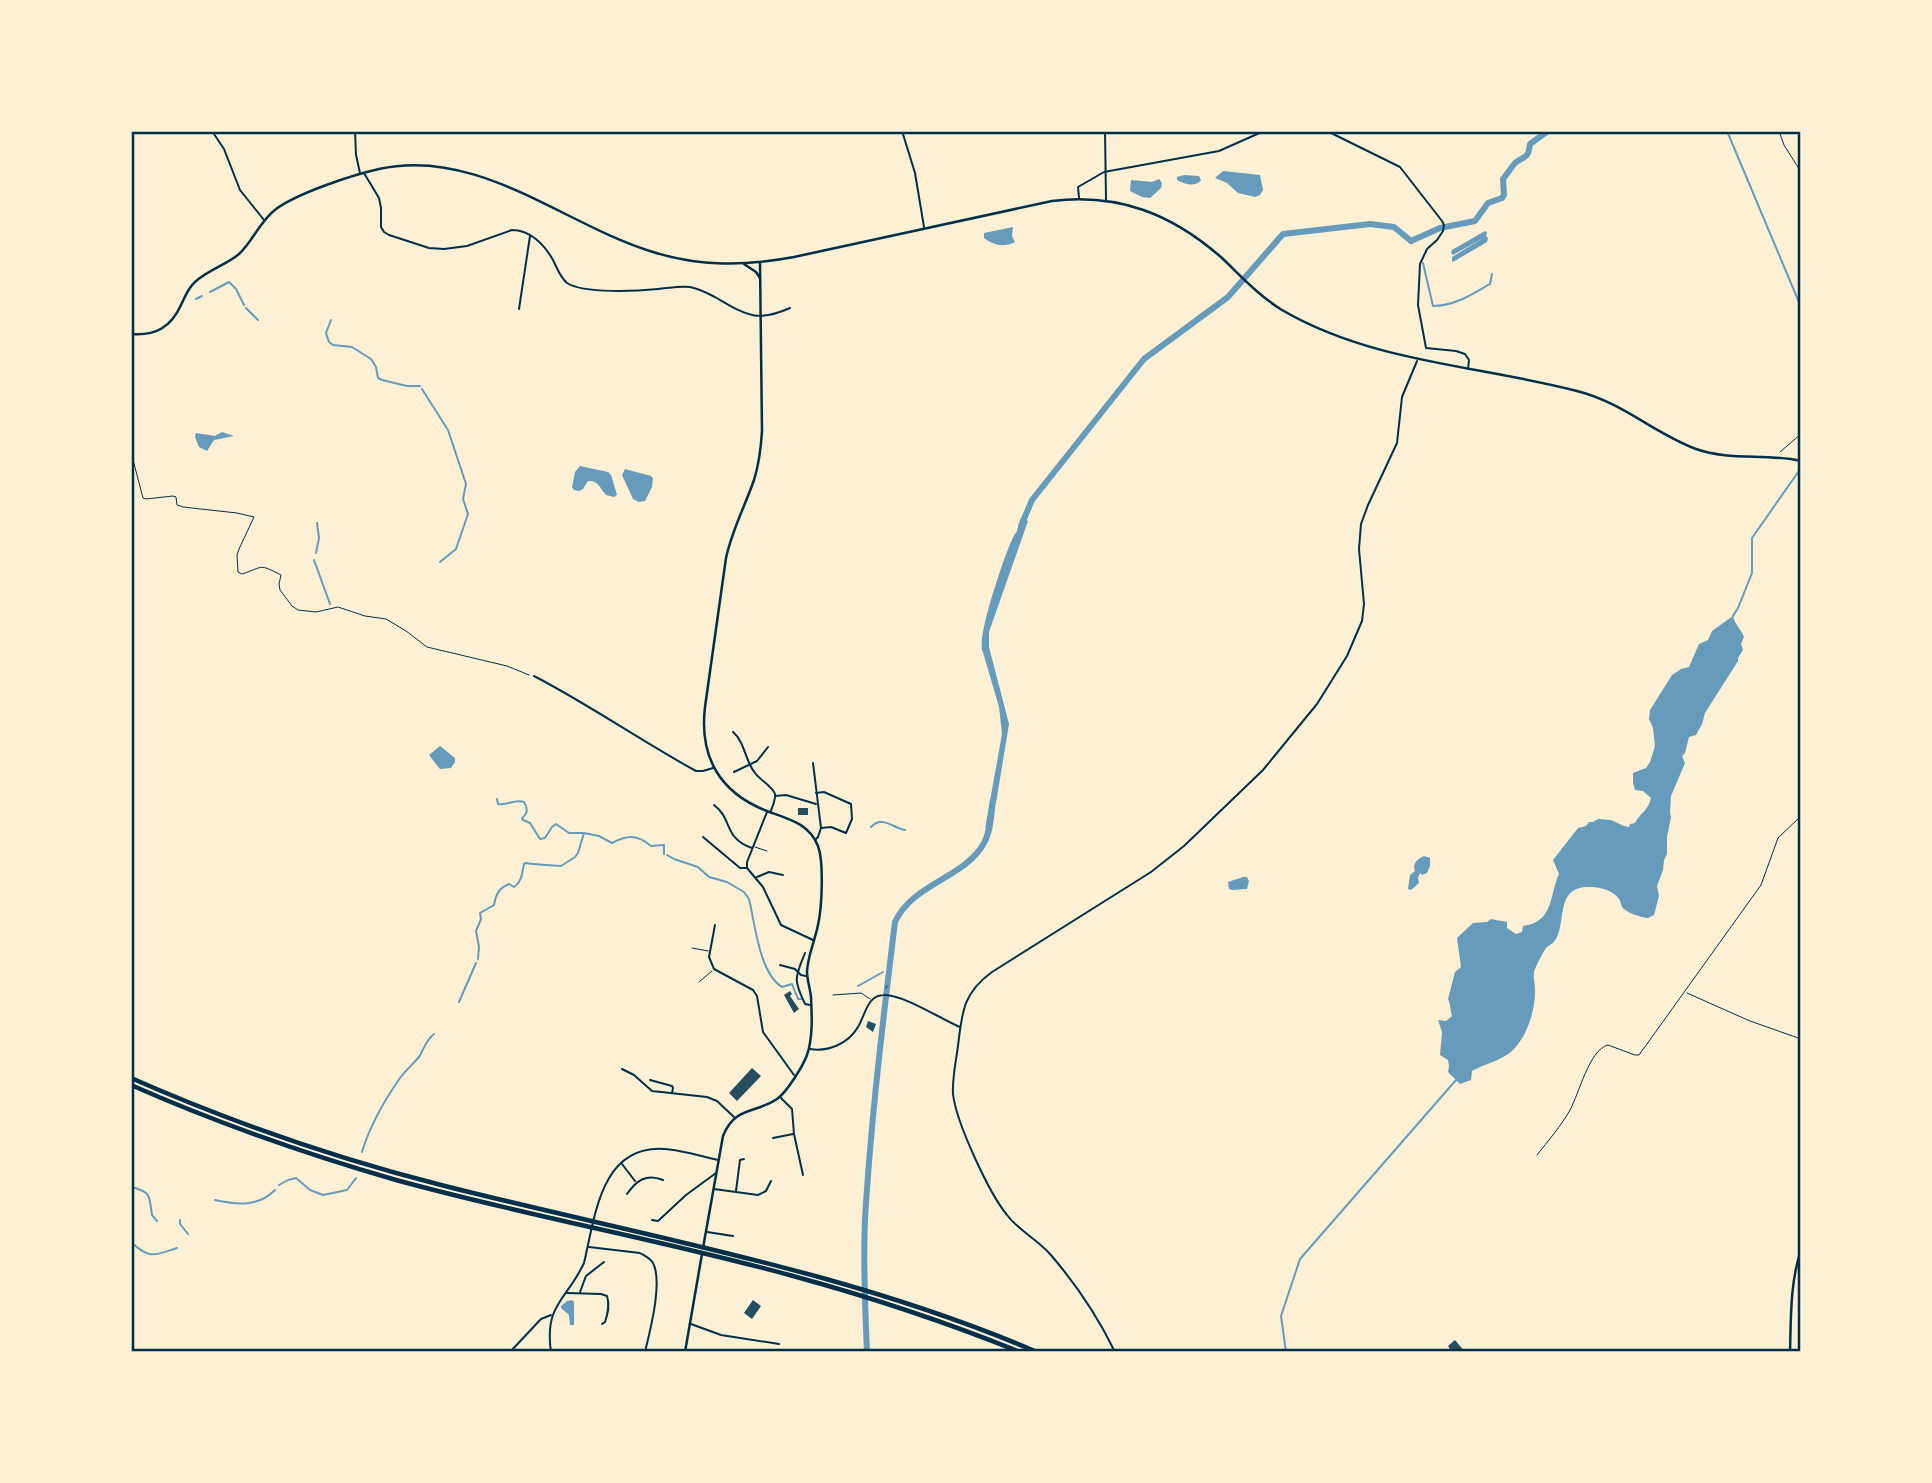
<svg xmlns="http://www.w3.org/2000/svg" width="1932" height="1483" font-family="Raleway,sans-serif">
  <style>
    .water { fill: #669bbc }
    .lines { fill: none; stroke-linecap: round; stroke-linejoin: round }
    .stream { stroke: #669bbc; stroke-width: 2 }
    .river { stroke: #669bbc; stroke-width: 6 }
    .building { fill: #264d5e }
    .path { stroke: #003049; stroke-width: 1 }
    .service { stroke: #003049; stroke-width: 1 }
    .minor { stroke: #003049; stroke-width: 2 }
    .tertiary { stroke: #003049; stroke-width: 2.5 }
    .motorway { stroke: #003049; stroke-width: 4.5 }
    .neatline { fill: none; stroke: #003049; stroke-width: 2.5 }
  </style>
  <rect width="100%" height="100%" fill="#fdf0d5"/>
  <!-- water -->
  <g class="water">
    <polygon points="1223,171 1260,175 1263,190 1260,195 1255,197 1238,193 1227,183 1215,178"/>
    <path d="M 1184,175 L 1199,176 L 1201,180 C 1195,188 1185,184 1177,180 L 1177,177 Z"/>
    <polygon points="1159,179 1162,183 1161,188 1150,198 1142,197 1130,191 1131,180 1152,182"/>
    <path d="M 1013,227 L 1012,236 L 1015,242 C 1004,248 993,245 984,238 L 984,233 Z"/>
    <polygon points="1485,231 1487,232 1486,236 1488,238 1487,242 1453,262 1452,261 1452,257 1485,237 1453,255 1451,253 1452,250"/>
    <polygon points="222,432 234,436 214,440 207,451 199,447 195,437 196,433 215,436"/>
    <path d="M 580,466 L 608,472 L 611,475 L 617,495 L 614,497 L 606,495 C 600,489 599,480 588,481 L 583,489 L 579,491 L 574,490 L 572,487 L 575,472 Z"/>
    <polygon points="625,469 651,476 653,478 652,487 645,501 639,502 633,499 622,475"/>
    <polygon points="1021,518 1028,521 989,632 989,647 1009,724 996,803 993,805 986,839 985,839 986,823 1002,734 999,707 982,649 990,616"/>
    <path d="M 1733,616 C 1735,625 1741,629 1744,637 L 1741,644 L 1743,650 L 1738,658 L 1738,661 L 1705,713 L 1702,724 L 1696,735 L 1689,737 L 1685,753 L 1682,756 L 1685,763 L 1671,796 L 1670,812 L 1671,817 L 1667,837 L 1667,854 L 1664,860 L 1663,870 L 1657,886 L 1659,896 L 1654,915 L 1648,918 C 1640,917 1630,914 1624,909 C 1620,905 1622,904 1619,899 C 1614,891 1601,887 1591,887 C 1556,885 1566,918 1557,937 C 1554,944 1550,944 1546,948 C 1543,952 1535,968 1534,972 C 1533,978 1535,983 1535,988 C 1536,1006 1529,1030 1518,1044 C 1507,1060 1488,1062 1472,1071 L 1471,1080 L 1460,1084 L 1448,1072 L 1449,1066 L 1448,1060 L 1440,1055 L 1442,1032 L 1438,1020 L 1446,1021 L 1452,1016 C 1450,1010 1451,1005 1448,999 L 1455,972 L 1461,967 L 1457,938 L 1473,923 L 1487,922 L 1491,919 L 1507,922 L 1507,928 L 1516,934 L 1522,932 L 1523,926 C 1554,922 1549,896 1559,874 L 1553,860 L 1578,828 L 1586,826 L 1589,822 L 1593,822 L 1598,819 L 1611,820 L 1624,826 L 1629,827 L 1630,824 L 1635,823 C 1640,813 1648,811 1651,798 L 1643,791 L 1635,790 L 1633,783 L 1633,773 L 1646,768 L 1650,762 L 1655,746 L 1653,728 L 1649,719 L 1650,710 L 1672,675 L 1681,669 L 1689,667 L 1699,644 L 1708,640 L 1712,631 Z"/>
    <polygon points="440,746 455,758 455,762 451,768 440,769 429,755"/>
    <path d="M 1424,856 L 1430,858 L 1430,866 L 1427,873 L 1422,875 L 1420,873 L 1418,878 L 1419,883 L 1411,890 L 1408,889 L 1410,875 L 1415,871 C 1412,864 1417,859 1424,856 Z"/>
    <polygon points="1243,877 1247,877 1249,881 1247,889 1232,890 1229,889 1228,882"/>
    <polygon points="572,1300 574,1302 574,1325 570,1325 569,1315 561,1308 561,1306 567,1301"/>
  </g>
  <g class="lines">
    <!-- stream -->
    <g class="stream">
      <polyline points="1727,131 1801,307"/>
      <path d="M 1423,263 L 1433,306 C 1455,306 1472,294 1490,284 L 1492,274"/>
      <polyline points="210,292 229,282 236,289 244,305"/>
      <polyline points="196,299 202,296"/>
      <polyline points="246,308 258,320"/>
      <polyline points="331,320 326,333 329,342 333,345 352,347 371,359 376,367 378,378 382,380 407,386 420,386"/>
      <polyline points="422,389 448,430 466,484 463,499 468,514 456,549 440,562"/>
      <polyline points="316,553 319,538 317,523"/>
      <polyline points="314,560 330,604"/>
      <polyline points="1733,616 1738,608 1752,573 1752,538 1801,468"/>
      <path d="M 497,799 L 498,804 C 507,806 514,799 524,802 C 528,809 528,813 522,818 L 523,820 L 530,823 L 540,839 L 545,838 L 552,827 L 556,824 L 569,833 L 584,833"/>
      <path d="M 871,827 C 882,815 893,828 905,830"/>
      <path d="M 667,855 L 674,859 L 698,867 L 709,877 L 727,882 L 744,892 L 749,899 C 755,923 759,973 782,987 L 792,984 L 798,999 L 801,999"/>
      <path d="M 478,959 L 479,947 L 476,931 L 481,919 L 480,913 L 494,905 C 496,894 499,888 509,884 L 514,887 C 522,882 522,873 524,864 L 526,863 C 539,865 549,865 561,866 L 575,857 L 578,853 L 584,833 L 599,836 L 612,843 C 627,835 637,834 651,846 L 664,845 L 664,854"/>
      <polyline points="887,972 890,972"/>
      <polyline points="858,986 883,972"/>
      <polyline points="459,1002 476,963"/>
      <path d="M 362,1152 C 370,1125 384,1101 400,1078 C 406,1070 413,1064 419,1057 C 424,1049 426,1040 434,1034"/>
      <polyline points="279,1185 288,1180 296,1178 310,1190 323,1195 347,1190 356,1178"/>
      <path d="M 131,1187 C 152,1192 149,1196 152,1215 L 157,1221"/>
      <path d="M 215,1200 C 238,1205 258,1207 275,1190"/>
      <polyline points="180,1220 180,1224 188,1234"/>
      <path d="M 131,1242 C 150,1260 155,1255 177,1248"/>
      <polyline points="1286,1352 1281,1316 1300,1259 1456,1080"/>
    </g>
    <!-- river -->
    <g class="river">
      <path d="M 1411,241 L 1440,228 L 1475,221 L 1488,203 L 1502,198 L 1504,195 L 1503,179 C 1507,174 1511,168 1515,163 C 1525,155 1528,160 1530,144 L 1548,131"/>
      <polyline points="1021,526 1032,500 1144,359 1228,297 1283,234 1370,224 1394,227 1411,241"/>
      <path d="M 985,649 C 981,633 1008,554 1017,536"/>
      <path d="M 867,1352 C 865,1308 863,1263 865,1219 C 871,1119 883,1020 895,922 C 913,883 965,878 984,843 C 991,831 991,814 993,800"/>
    </g>
  </g>
  <!-- building -->
  <g class="building">
    <rect x="798" y="808" width="10" height="7"/>
    <polygon points="790,991 792,994 790,996 799,1009 794,1013 784,995"/>
    <polygon points="868,1021 876,1024 873,1032 866,1027"/>
    <polygon points="752,1068 761,1076 737,1101 729,1093"/>
    <polygon points="753,1300 761,1306 752,1319 744,1313"/>
    <polygon points="1455,1340 1465,1352 1452,1352 1448,1346"/>
  </g>
  <g class="lines">
    <!-- path -->
    <g class="path">
      <path d="M 131,452 L 143,498 L 146,499 L 173,496 L 176,497 L 177,505 L 183,507 L 237,513 L 254,517 L 239,549 L 237,555 L 238,572 L 242,574 C 264,567 258,563 281,575 L 279,584 L 280,590 L 292,606 L 298,610 L 316,612 L 338,607 L 365,616 L 386,619 L 406,631 L 427,647 L 507,666 L 529,675"/>
      <polyline points="1780,452 1801,434"/>
      <polyline points="886,988 887,986"/>
      <polyline points="1687,993 1750,1021 1801,1039"/>
      <path d="M 1537,1155 C 1548,1141 1561,1126 1570,1110 C 1579,1094 1589,1050 1608,1045 L 1635,1055 L 1639,1055 L 1761,885 L 1778,838 L 1801,816"/>
    </g>
    <!-- service -->
    <g class="service">
      <polyline points="1779,131 1784,145 1801,172"/>
      <polyline points="755,847 767,851"/>
      <polyline points="692,948 708,951"/>
      <polyline points="699,982 712,971"/>
      <polyline points="833,995 861,993 870,999"/>
    </g>
    <!-- minor -->
    <g class="minor">
      <polyline points="212,131 224,149 240,190 264,220"/>
      <polyline points="355,131 356,155 360,173"/>
      <polyline points="902,131 915,173 924,227"/>
      <polyline points="1105,131 1106,200"/>
      <polyline points="1327,131 1400,167 1442,221 1444,225 1443,231 1437,240 1427,249 1420,264 1418,305 1426,348 1456,351 1465,354 1469,360 1468,369"/>
      <path d="M 364,173 L 379,198 L 381,208 L 381,227 L 384,232 L 389,235 L 429,248 L 444,249 L 467,246 L 512,230 C 530,230 544,244 553,260 C 557,268 560,277 567,283 C 584,294 638,291 658,289 C 669,288 680,286 690,287 C 700,289 707,293 715,297 C 746,315 756,323 790,308"/>
      <polyline points="1079,198 1078,187 1104,172 1219,151 1264,131"/>
      <polyline points="519,309 530,236"/>
      <path d="M 534,676 C 590,705 641,741 696,771 L 703,771 L 713,768"/>
      <path d="M 733,732 C 745,742 745,761 755,773 C 760,780 773,787 775,794 C 776,799 772,807 771,811"/>
      <polyline points="813,763 821,828 818,837 815,840"/>
      <polyline points="734,772 757,761 768,747"/>
      <polyline points="816,793 824,792 851,804 852,819 846,833 831,827 821,828"/>
      <polyline points="775,796 786,795 816,804"/>
      <path d="M 714,805 C 733,819 723,838 752,848"/>
      <polyline points="767,812 747,862 747,868 763,887 781,925 813,940"/>
      <polyline points="703,837 740,868 746,868"/>
      <polyline points="757,877 769,872 783,875"/>
      <polyline points="715,925 709,957 714,969 753,990 757,996 763,1032 794,1075"/>
      <path d="M 805,953 C 795,978 793,979 805,1004 L 810,1005"/>
      <polyline points="780,965 795,969 801,975 806,976"/>
      <path d="M 810,1049 C 828,1052 848,1044 858,1027 C 865,1016 867,995 884,995 C 902,994 941,1019 960,1027"/>
      <polyline points="622,1069 634,1075 652,1091 707,1097 717,1101 734,1117"/>
      <polyline points="650,1080 672,1086 673,1088 672,1093"/>
      <polyline points="781,1098 792,1109 794,1134 803,1175"/>
      <polyline points="773,1138 793,1134"/>
      <polyline points="622,1164 635,1181"/>
      <polyline points="714,1189 758,1195 766,1191 771,1181"/>
      <polyline points="736,1191 740,1160 744,1159"/>
      <path d="M 627,1194 C 636,1181 646,1173 663,1180"/>
      <polyline points="652,1220 658,1221 686,1195 716,1173"/>
      <polyline points="707,1232 733,1236"/>
      <path d="M 589,1247 L 640,1253 C 645,1256 650,1258 653,1263 C 663,1282 650,1331 645,1352"/>
      <polyline points="580,1292 586,1276 604,1262"/>
      <path d="M 567,1293 L 601,1294 L 607,1296 C 610,1305 608,1313 605,1322 L 602,1324"/>
      <polyline points="691,1324 721,1335 779,1344"/>
      <polyline points="510,1352 541,1319 551,1315"/>
      <path d="M 551,1352 C 544,1304 567,1300 584,1263 C 595,1218 600,1145 664,1149 C 682,1150 700,1156 718,1160"/>
      <path d="M 1115,1352 C 1098,1317 1076,1284 1050,1254 C 1037,1239 1019,1231 1007,1215 C 989,1193 956,1122 953,1094 C 952,1079 956,1061 958,1046 C 962,1012 963,993 992,972 L 1151,872 L 1184,846 L 1263,770 L 1317,704 L 1347,656 L 1362,621 L 1364,604 L 1359,549 L 1361,524 L 1368,505 L 1397,443 L 1402,397 L 1417,361"/>
    </g>
    <!-- tertiary -->
    <g class="tertiary">
      <polyline points="744,264 756,272 760,278"/>
      <path d="M 131,334 C 156,336 171,327 181,305 C 185,297 188,288 195,282 C 208,270 226,265 239,254 C 253,241 260,221 276,209 C 298,193 352,175 379,169 C 479,147 564,225 653,252 C 700,267 746,266 794,257 L 1052,201 C 1119,193 1172,214 1222,258 C 1241,276 1259,296 1282,310 C 1373,363 1478,365 1577,391 C 1624,403 1653,433 1696,449 C 1730,461 1766,453 1801,461"/>
      <path d="M 703,1248 L 723,1136 C 735,1106 755,1114 777,1099 C 787,1092 803,1066 807,1055 C 813,1038 812,1015 811,997 C 810,988 807,980 807,971 C 808,955 815,940 818,925 C 822,907 824,862 818,846 C 809,823 788,819 767,811 C 720,793 699,757 705,707 L 726,558 C 732,530 745,506 754,480 C 759,464 761,448 762,431 L 760,263"/>
      <polyline points="685,1352 702,1254"/>
      <path d="M 1790,1352 C 1791,1317 1790,1283 1801,1250"/>
    </g>
    <!-- motorway -->
    <g class="motorway">
      <path d="M 131,1078 C 231,1122 335,1158 441,1185 C 641,1236 846,1270 1037,1352"/>
      <path d="M 131,1085 C 217,1123 306,1154 396,1180 C 527,1216 662,1240 793,1276 C 870,1297 946,1322 1020,1352"/>
    </g>
  </g>
  <!-- border -->
  <rect width="1932" height="1483" fill="none" stroke="#fdf0d5" stroke-width="266"/>
  <rect x="133" y="133" width="1666" height="1217" class="neatline"/>
</svg>
